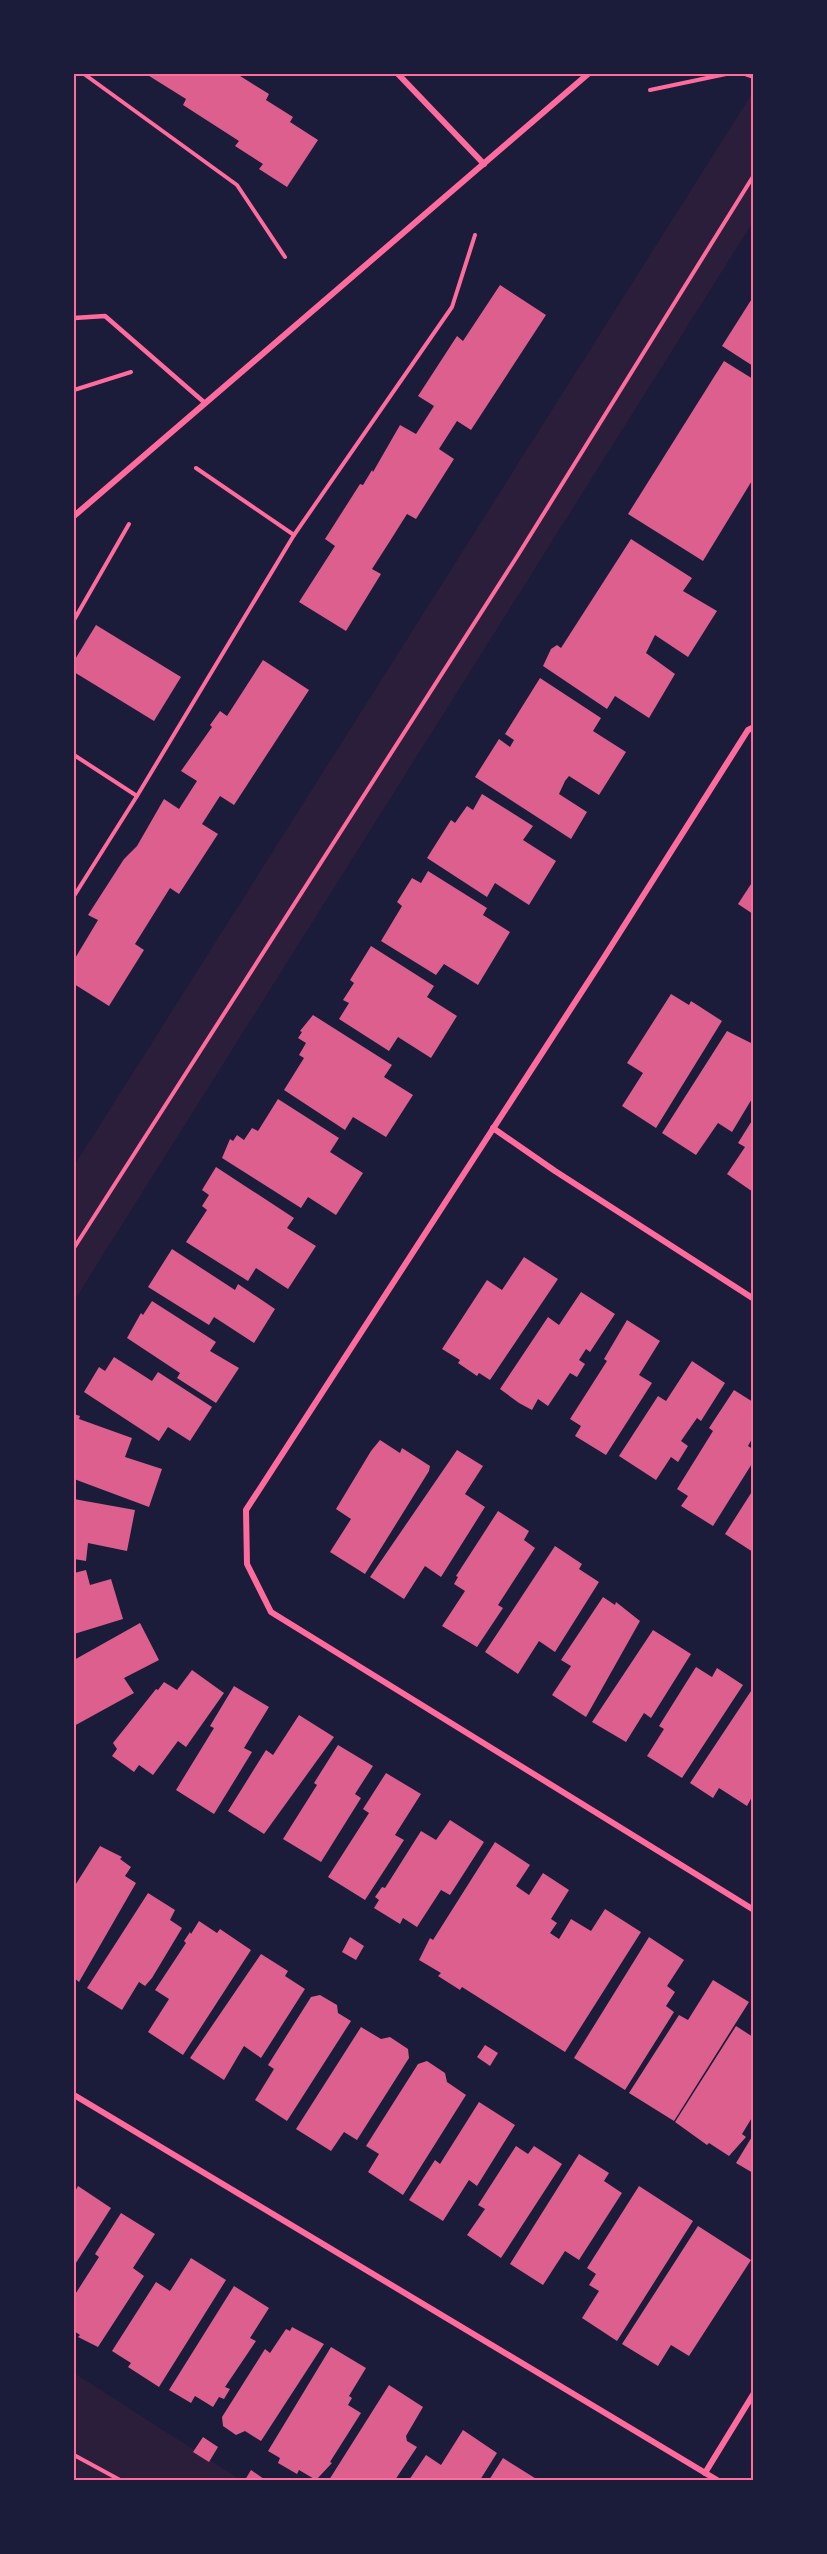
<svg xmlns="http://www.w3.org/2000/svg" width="827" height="2554" font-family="'Asap Condensed',sans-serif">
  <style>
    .green { fill: #2a1e3b }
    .building { fill: #dd5f8e }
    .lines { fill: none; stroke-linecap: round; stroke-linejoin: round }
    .path { stroke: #ff6b9d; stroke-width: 4 }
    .service { stroke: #ff6b9d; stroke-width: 4.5 }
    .minor { stroke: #ff6b9d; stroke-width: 6 }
    .neatline { fill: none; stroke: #ff6b9d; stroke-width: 2 }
  </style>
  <rect width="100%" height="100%" fill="#1b1b3a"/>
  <!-- green -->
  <g class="green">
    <polygon points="753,92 753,222 74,1301 74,1166"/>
    <polygon points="74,2373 241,2480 74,2480"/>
  </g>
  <!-- building -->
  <g class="building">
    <polygon points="146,74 237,74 269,94 266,100 293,117 290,122 318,140 287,187 259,169 263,164 235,146 239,141 183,105 186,99"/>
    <polygon points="500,285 546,315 471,430 457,421 439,449 454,459 416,519 407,514 390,541 372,569 381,574 346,631 299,602 335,546 325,539 360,484 363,485 372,470 373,472 400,425 416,434 434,406 418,396 457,336 463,341"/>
    <polygon points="753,297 753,366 722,346"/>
    <polygon points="724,361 753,379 753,479 703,561 628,514"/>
    <polygon points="631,539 692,578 683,591 717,611 688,657 655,635 646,653 675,674 649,718 615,696 607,709 543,666 551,649 557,645 561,648"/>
    <polygon points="96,625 181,677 154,721 74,672 74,661"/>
    <polygon points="263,660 309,690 234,805 220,796 202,824 218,834 179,894 170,888 135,944 144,950 109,1006 74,984 74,960 98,920 88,915 124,859 137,846 164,799 179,809 197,781 181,771 212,727 210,725 220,711 227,716"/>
    <polygon points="540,678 601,718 593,731 626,752 599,795 569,776 565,781 559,794 587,812 571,839 475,777 499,739 510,747 514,740 505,734"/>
    <polygon points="482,794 533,826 523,840 556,861 529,905 495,883 487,897 427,858 451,820 455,823 467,806 473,810"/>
    <polygon points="428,871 487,908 483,915 510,932 478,985 444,964 436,975 381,941 402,906 397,902 412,878 421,883"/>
    <polygon points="753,881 753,914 738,904"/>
    <polygon points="371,946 434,986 427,997 457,1016 431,1058 398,1037 389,1051 339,1019 349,1003 343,1000 354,983 350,980"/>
    <polygon points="671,994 689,1005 691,1001 722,1021 656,1128 622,1106 643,1073 627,1063"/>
    <polygon points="313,1015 392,1065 384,1077 413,1095 386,1137 353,1117 345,1130 284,1090 304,1058 299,1055 306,1043 298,1038 302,1032 300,1031"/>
    <polygon points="727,1031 753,1044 753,1097 732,1132 718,1123 696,1155 662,1133"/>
    <polygon points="278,1099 339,1138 330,1152 363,1173 336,1215 308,1197 301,1208 222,1158 230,1139 233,1141 237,1135 244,1140 252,1128 258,1131"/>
    <polygon points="753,1119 753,1192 727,1174 745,1147 738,1143"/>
    <polygon points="216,1167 294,1218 287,1228 316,1246 288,1289 256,1268 248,1281 186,1242 207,1210 202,1206 209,1195 202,1190"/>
    <polygon points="172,1249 235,1290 238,1284 275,1309 254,1343 214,1317 209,1325 148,1287"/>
    <polygon points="524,1257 558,1279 490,1380 479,1373 477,1376 458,1363 460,1360 442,1349 487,1280 502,1290"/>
    <polygon points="581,1292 615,1314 590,1352 586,1349 579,1360 585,1364 577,1377 570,1373 548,1406 538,1399 532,1410 519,1403 500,1389 548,1317 559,1325"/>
    <polygon points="152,1301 216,1342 210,1351 239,1368 216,1403 177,1378 180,1373 127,1338 141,1313 143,1315"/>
    <polygon points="627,1320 660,1341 639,1375 652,1383 606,1455 575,1436 581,1426 570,1419 607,1361 604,1359"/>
    <polygon points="114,1357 152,1381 158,1372 212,1407 190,1441 168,1427 159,1441 84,1392 99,1367 105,1371"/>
    <polygon points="692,1361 725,1383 701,1421 697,1418 681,1441 688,1446 678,1462 671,1457 656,1480 619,1456 658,1396 666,1401"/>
    <polygon points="734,1390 753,1402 753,1437 748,1446 753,1449 753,1462 713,1526 681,1506 688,1496 677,1489 713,1431 709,1428"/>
    <polygon points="74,1414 80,1416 79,1419 132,1438 125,1457 162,1469 149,1507 74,1479"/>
    <polygon points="380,1440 400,1453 402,1448 430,1466 429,1471 365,1574 330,1552 351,1519 336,1509 371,1451"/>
    <polygon points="457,1450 483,1466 465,1494 485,1507 441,1577 425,1566 404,1599 370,1577"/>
    <polygon points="753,1490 753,1552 725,1534"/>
    <polygon points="74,1499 135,1510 127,1551 88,1543 86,1561 74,1559"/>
    <polygon points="498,1511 529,1531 524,1540 535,1548 498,1605 503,1608 477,1647 442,1626 465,1591 454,1584 458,1577 456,1576"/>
    <polygon points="555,1546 582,1564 579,1569 599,1582 555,1652 539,1641 518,1674 485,1652"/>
    <polygon points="86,1570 90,1585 111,1579 123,1619 74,1634 74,1573"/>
    <polygon points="603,1597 615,1605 616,1602 640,1621 586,1717 552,1695 571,1666 561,1660"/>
    <polygon points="140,1623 159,1660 124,1678 134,1693 74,1726 74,1660"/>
    <polygon points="653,1630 691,1654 651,1718 644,1713 626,1742 592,1722"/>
    <polygon points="696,1667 712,1677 717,1668 743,1685 682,1778 647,1756 664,1729 659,1726"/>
    <polygon points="192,1670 224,1693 186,1747 178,1741 153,1775 139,1765 134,1772 112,1756 117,1749 113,1743 156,1689 158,1690 164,1682 177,1690"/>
    <polygon points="234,1686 269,1707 244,1748 252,1752 214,1814 176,1790 214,1728 210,1726"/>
    <polygon points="753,1688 753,1795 747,1806 719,1788 713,1798 690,1783"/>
    <polygon points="299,1715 334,1737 264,1834 228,1811 266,1750 273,1755"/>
    <polygon points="338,1745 373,1766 355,1794 361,1798 321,1862 283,1839 317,1785 314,1783"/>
    <polygon points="386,1773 421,1794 395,1835 404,1840 365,1900 328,1877 369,1813 363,1809"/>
    <polygon points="450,1820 484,1842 450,1895 441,1890 417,1927 403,1918 400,1924 374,1908 379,1900 375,1897 382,1887 385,1888 421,1831 436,1840"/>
    <polygon points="495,1842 530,1865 516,1886 529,1895 543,1873 569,1890 551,1919 557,1923 550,1933 559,1939 571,1919 591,1931 605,1909 641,1932 565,2052 462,1987 460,1990 438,1976 441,1973 419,1960 430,1938 433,1940"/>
    <polygon points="100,1846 122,1857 120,1859 131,1867 125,1876 136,1883 79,1982 74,1978 74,1887"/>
    <polygon points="148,1893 175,1910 170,1920 182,1928 152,1978 145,1986 139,1982 122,2010 87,1988"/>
    <polygon points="199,1921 217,1933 220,1929 251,1950 183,2055 148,2032 169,1999 155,1990 186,1943 184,1941 190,1932 191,1934"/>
    <polygon points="350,1937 364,1946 356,1960 342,1952"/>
    <polygon points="649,1937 684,1960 667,1986 675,1992 666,2006 674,2012 625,2090 574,2058"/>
    <polygon points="261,1954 288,1971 285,1976 305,1989 261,2058 244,2046 224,2080 190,2058"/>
    <polygon points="713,1980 749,2002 674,2121 629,2093 679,2015 688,2020"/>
    <polygon points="320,1995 337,2005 338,2013 351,2021 287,2121 255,2100 274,2069 268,2065 311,1997"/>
    <polygon points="736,2026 753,2037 753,2116 742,2134 746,2137 729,2156 709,2143 707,2145 675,2122"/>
    <polygon points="361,2027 381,2039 390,2037 408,2049 409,2058 357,2140 344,2132 331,2151 296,2129"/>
    <polygon points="485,2045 498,2053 490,2066 477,2057"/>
    <polygon points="427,2061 445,2073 447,2082 466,2095 403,2195 368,2172 379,2154 366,2146 418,2064"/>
    <polygon points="479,2102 515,2125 477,2186 469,2180 443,2221 409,2200 435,2160 440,2164"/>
    <polygon points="753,2135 753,2173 736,2163"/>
    <polygon points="516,2146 528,2154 534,2146 562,2164 501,2258 467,2235 485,2209 478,2205"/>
    <polygon points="579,2154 609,2173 604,2181 622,2193 579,2260 565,2251 543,2285 510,2264"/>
    <polygon points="78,2186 111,2208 74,2266 74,2193"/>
    <polygon points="639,2186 693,2221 617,2341 582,2318 599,2291 589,2285 596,2274 587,2268"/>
    <polygon points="121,2213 155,2234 133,2268 144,2276 98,2347 78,2337 80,2335 74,2331 74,2296 99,2257 95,2254"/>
    <polygon points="698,2226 751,2260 689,2356 671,2345 658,2366 622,2344"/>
    <polygon points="191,2258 226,2280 159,2387 128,2367 131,2363 112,2351 156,2282 170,2291"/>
    <polygon points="234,2286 269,2308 250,2338 256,2341 225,2387 230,2389 224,2399 219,2397 213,2407 195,2396 191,2403 169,2390"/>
    <polygon points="292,2327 324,2344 261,2441 245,2431 236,2435 223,2426 222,2417 265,2349 270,2353 286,2329 290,2331"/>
    <polygon points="331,2347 366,2368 349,2396 352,2398 348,2405 361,2413 330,2462 332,2463 316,2480 299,2470 297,2474 278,2463 280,2458 268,2451"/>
    <polygon points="389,2385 423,2407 406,2436 407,2441 417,2447 395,2480 329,2480"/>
    <polygon points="463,2430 497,2453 480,2480 409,2480 426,2455 441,2465"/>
    <polygon points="203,2437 218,2447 209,2462 193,2452"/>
    <polygon points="503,2458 538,2480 489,2480"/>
    <polygon points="251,2470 264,2479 263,2480 245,2480"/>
  </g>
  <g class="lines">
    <!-- path -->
    <g class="path">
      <polyline points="84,74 237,185 285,257"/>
      <polyline points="745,74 754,77"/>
      <polyline points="650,90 726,74"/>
      <polyline points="74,390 131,372"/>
      <polyline points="196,468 294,535"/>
      <polyline points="74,620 129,524"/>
      <polyline points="74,755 137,796"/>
      <polyline points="74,896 137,796 294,535 452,307 475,235"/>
      <polyline points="74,1248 518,555 754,175"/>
      <polyline points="74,2455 120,2480"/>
    </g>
    <!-- service -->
    <polyline class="service" points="74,318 105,316 205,403"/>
    <!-- minor -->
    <g class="minor">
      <polyline points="398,74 484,164"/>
      <polyline points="74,516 588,74"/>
      <polyline points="754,727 748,730 603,959 246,1510 247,1564 271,1612 754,1910"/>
      <polyline points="493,1128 555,1171 754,1299"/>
      <polyline points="74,2095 717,2480"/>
      <polyline points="705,2473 754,2393"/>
    </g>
  </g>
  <!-- border -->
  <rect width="827" height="2554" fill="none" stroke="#1b1b3a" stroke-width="150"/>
  <rect x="75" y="75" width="677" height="2404" class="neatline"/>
</svg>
